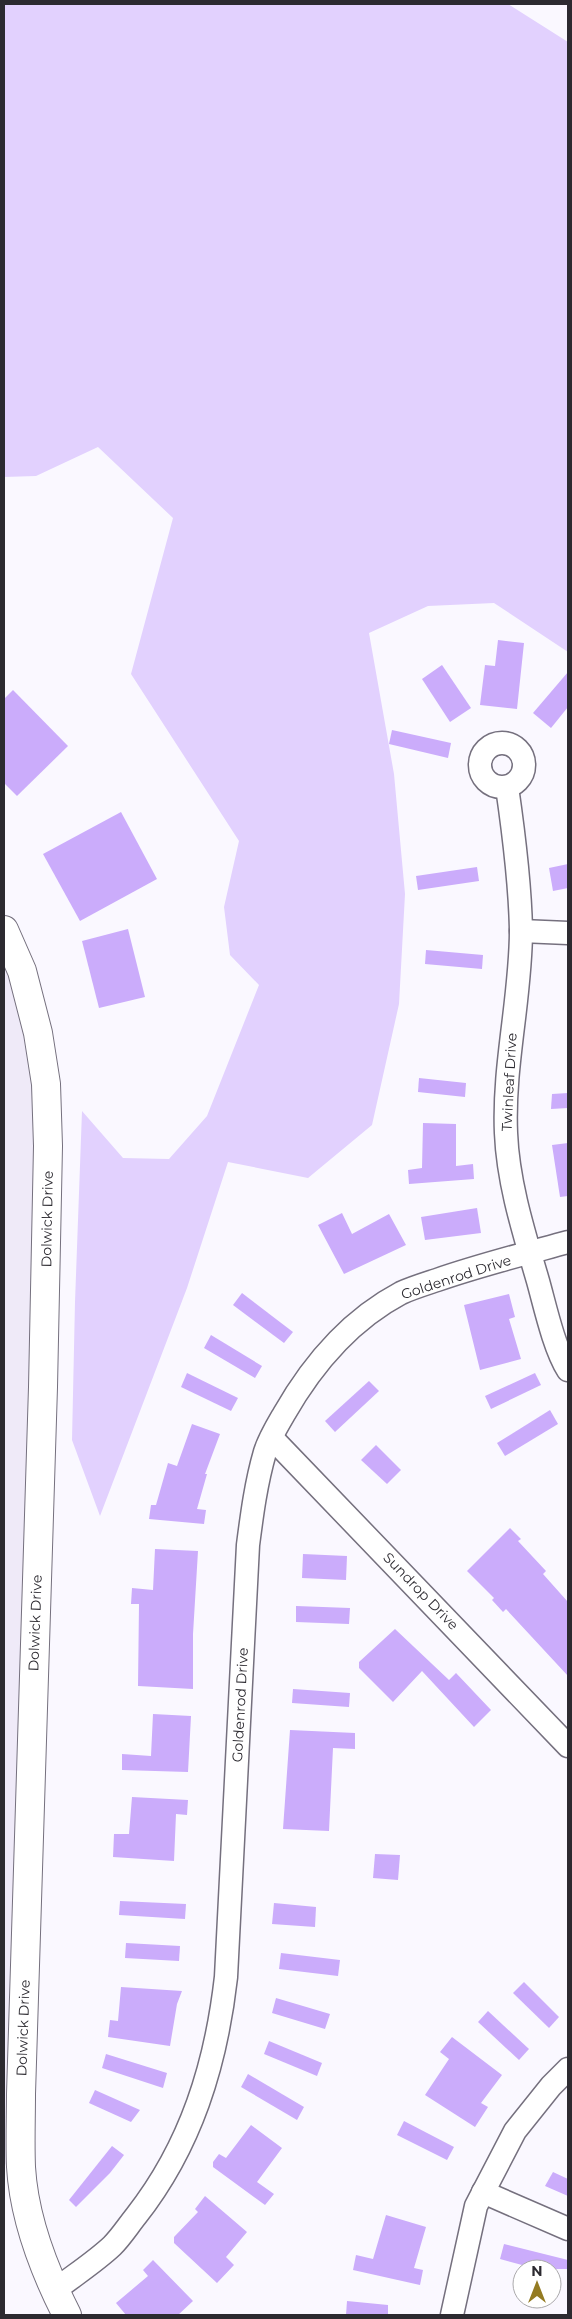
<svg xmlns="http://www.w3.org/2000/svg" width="572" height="2319" font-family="Montserrat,sans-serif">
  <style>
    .built { fill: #efeaf8 }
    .green { fill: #e2d1fe }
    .building { fill: #cbacfb }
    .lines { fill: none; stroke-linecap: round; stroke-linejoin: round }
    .minor-casing { stroke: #75707e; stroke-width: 25 }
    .major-casing { stroke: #75707e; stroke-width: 30 }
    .minor { stroke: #fff; stroke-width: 22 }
    .major { stroke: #fff; stroke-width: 28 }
    .labels { text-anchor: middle; stroke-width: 4; stroke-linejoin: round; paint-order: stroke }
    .street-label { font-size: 14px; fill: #2c2a30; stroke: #fff }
  </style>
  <rect width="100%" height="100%" fill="#faf8ff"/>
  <!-- built -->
  <polygon class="built" points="4,930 38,1033 21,2168 4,2164"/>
  <!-- green -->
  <polygon class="green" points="4,4 508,4 568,42 568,652 494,603 428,606 369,633 394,774 405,894 399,1004 372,1125 308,1178 228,1162 187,1288 100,1516 72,1440 75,1302 82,1111 123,1158 169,1159 207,1116 259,985 230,955 224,907 239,841 131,674 173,518 98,447 36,476 4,477"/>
  <!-- building -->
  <g class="building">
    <polygon points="498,640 524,643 517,709 480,705 485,665 495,666"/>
    <polygon points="442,665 471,708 450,722 422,679"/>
    <polygon points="568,672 568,707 551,728 533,713"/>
    <polygon points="13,690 68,746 17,796 4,783 4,699"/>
    <polygon points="392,730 451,743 448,758 389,744"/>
    <polygon points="121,812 157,879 80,921 43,854"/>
    <polygon points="568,864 568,888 553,891 549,868"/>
    <polygon points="477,867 479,881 418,890 416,876"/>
    <polygon points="128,929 145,997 99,1008 82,941"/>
    <polygon points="426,950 483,955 482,969 425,964"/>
    <polygon points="419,1078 466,1083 465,1097 418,1092"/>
    <polygon points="568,1093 568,1108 551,1109 552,1094"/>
    <polygon points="423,1123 456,1124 456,1166 473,1164 474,1179 409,1184 408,1170 422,1168"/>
    <polygon points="568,1143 568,1196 560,1197 552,1145"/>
    <polygon points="477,1208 481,1233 425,1240 421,1217"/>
    <polygon points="342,1213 352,1234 389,1214 406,1245 344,1274 318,1225"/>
    <polygon points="242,1293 293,1332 284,1343 233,1305"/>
    <polygon points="509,1294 515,1317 509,1319 521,1359 480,1370 464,1305"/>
    <polygon points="211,1335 262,1366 255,1378 204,1348"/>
    <polygon points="187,1373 238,1398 231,1411 181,1387"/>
    <polygon points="535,1373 541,1385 491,1409 485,1396"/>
    <polygon points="369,1381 379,1391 335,1432 325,1421"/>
    <polygon points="550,1410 558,1424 505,1456 497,1443"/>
    <polygon points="192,1424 220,1434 205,1474 207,1474 197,1509 206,1510 204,1524 149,1519 151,1505 156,1505 168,1463 177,1466"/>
    <polygon points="376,1445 401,1470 387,1484 361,1460"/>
    <polygon points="510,1528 521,1539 518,1541 546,1571 543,1574 568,1602 568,1676 506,1609 503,1612 492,1600 494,1598 467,1571"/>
    <polygon points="155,1549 198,1551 193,1634 193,1689 138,1686 139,1604 131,1604 132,1588 153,1590"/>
    <polygon points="303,1554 347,1556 346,1580 302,1578"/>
    <polygon points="296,1606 350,1608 349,1624 296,1622"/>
    <polygon points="395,1629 449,1680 456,1673 491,1710 474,1727 422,1671 393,1702 359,1668 359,1662"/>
    <polygon points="293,1689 350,1693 349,1707 292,1703"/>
    <polygon points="153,1714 191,1716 188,1772 122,1770 122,1754 151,1756"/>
    <polygon points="290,1730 355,1733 355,1749 333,1748 329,1831 283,1829"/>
    <polygon points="132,1797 188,1800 187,1815 176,1814 174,1861 113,1857 114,1834 129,1834"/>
    <polygon points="375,1854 400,1855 398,1880 373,1878"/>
    <polygon points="120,1901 186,1904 185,1919 119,1915"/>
    <polygon points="274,1903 316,1907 315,1927 272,1924"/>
    <polygon points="126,1943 180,1946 179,1961 125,1958"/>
    <polygon points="281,1953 340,1960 338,1976 279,1969"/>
    <polygon points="524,1982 559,2017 549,2028 513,1993"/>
    <polygon points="121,1987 182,1991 177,2004 170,2046 108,2037 110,2020 118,2021"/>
    <polygon points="276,1998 330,2014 325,2029 272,2013"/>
    <polygon points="488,2011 529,2049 519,2060 478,2022"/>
    <polygon points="452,2037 502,2075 481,2103 488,2107 475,2127 425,2095 449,2059 440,2052"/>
    <polygon points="269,2041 322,2063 317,2076 264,2054"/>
    <polygon points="106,2054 167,2073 163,2088 102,2068"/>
    <polygon points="248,2074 304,2107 297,2120 241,2087"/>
    <polygon points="95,2090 140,2110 131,2122 89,2103"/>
    <polygon points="404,2121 454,2147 447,2160 397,2135"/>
    <polygon points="251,2125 282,2148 257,2182 274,2194 265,2205 213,2167 213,2162 219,2154 226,2158"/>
    <polygon points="112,2146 124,2155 110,2173 76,2207 69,2200"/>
    <polygon points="553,2172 568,2179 568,2196 545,2186"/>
    <polygon points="205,2196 247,2232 226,2257 234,2265 217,2283 174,2243 174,2237 198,2212 195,2209"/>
    <polygon points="386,2215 426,2227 414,2268 423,2270 420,2285 353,2270 356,2255 373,2259"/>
    <polygon points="504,2244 568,2260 568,2269 537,2269 500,2259"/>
    <polygon points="153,2260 193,2301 178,2315 126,2315 116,2303 148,2276 143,2270"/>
    <polygon points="347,2301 388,2305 388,2315 346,2315"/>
  </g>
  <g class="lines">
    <!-- minor casing -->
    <g class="minor-casing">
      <g id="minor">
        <circle cx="502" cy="765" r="22"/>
        <path d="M 507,787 C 514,835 520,882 521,930 C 521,998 503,1065 506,1133 C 508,1183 524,1233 538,1281 C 545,1306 554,1348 568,1370"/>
        <polyline points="521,931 568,933"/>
        <polyline points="272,1438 568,1746"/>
        <polyline points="483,2192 568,2229"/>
        <path d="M 54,2291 C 73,2276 95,2262 112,2246 C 121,2237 128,2226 136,2216 C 191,2146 216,2065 226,1977 L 248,1545 C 252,1514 256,1483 265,1452 C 269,1439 277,1426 284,1414 C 312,1365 350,1320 401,1293 C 412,1288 425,1284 437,1280 C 480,1265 524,1254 568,1242"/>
        <polyline points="452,2315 476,2206 515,2131 551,2086 568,2069"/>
      </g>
    </g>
    <!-- major casing -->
    <g class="major-casing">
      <path id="major" d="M 4,930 L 22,971 L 38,1033 L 46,1084 L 48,1146 L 43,1387 L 21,2094 C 21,2118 20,2142 21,2167 C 24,2218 44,2270 67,2315"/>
    </g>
    <!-- minor -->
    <use href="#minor" class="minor"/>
    <!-- major -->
    <use href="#major" class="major"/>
  </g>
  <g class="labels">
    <!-- street labels -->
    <g class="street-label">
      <text transform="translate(509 1082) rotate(-87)" y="5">Twinleaf Drive</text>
      <text transform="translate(47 1219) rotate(-89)" y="5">Dolwick Drive</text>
      <text transform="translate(456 1277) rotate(-18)" y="5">Goldenrod Drive</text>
      <text transform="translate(421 1591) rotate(46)" y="5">Sundrop Drive</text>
      <text transform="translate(35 1623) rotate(-88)" y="5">Dolwick Drive</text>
      <text transform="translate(240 1705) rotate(-87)" y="5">Goldenrod Drive</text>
      <text transform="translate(23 2028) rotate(-88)" y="5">Dolwick Drive</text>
    </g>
  </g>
  <!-- border -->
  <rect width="572" height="2319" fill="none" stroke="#2c2a30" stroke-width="10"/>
  <!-- north arrow -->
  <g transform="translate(537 2284)"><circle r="24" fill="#ffffff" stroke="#abaaac"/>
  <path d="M0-4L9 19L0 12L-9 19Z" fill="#947b22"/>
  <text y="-8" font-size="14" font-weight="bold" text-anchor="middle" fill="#2c2a30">N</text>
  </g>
</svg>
